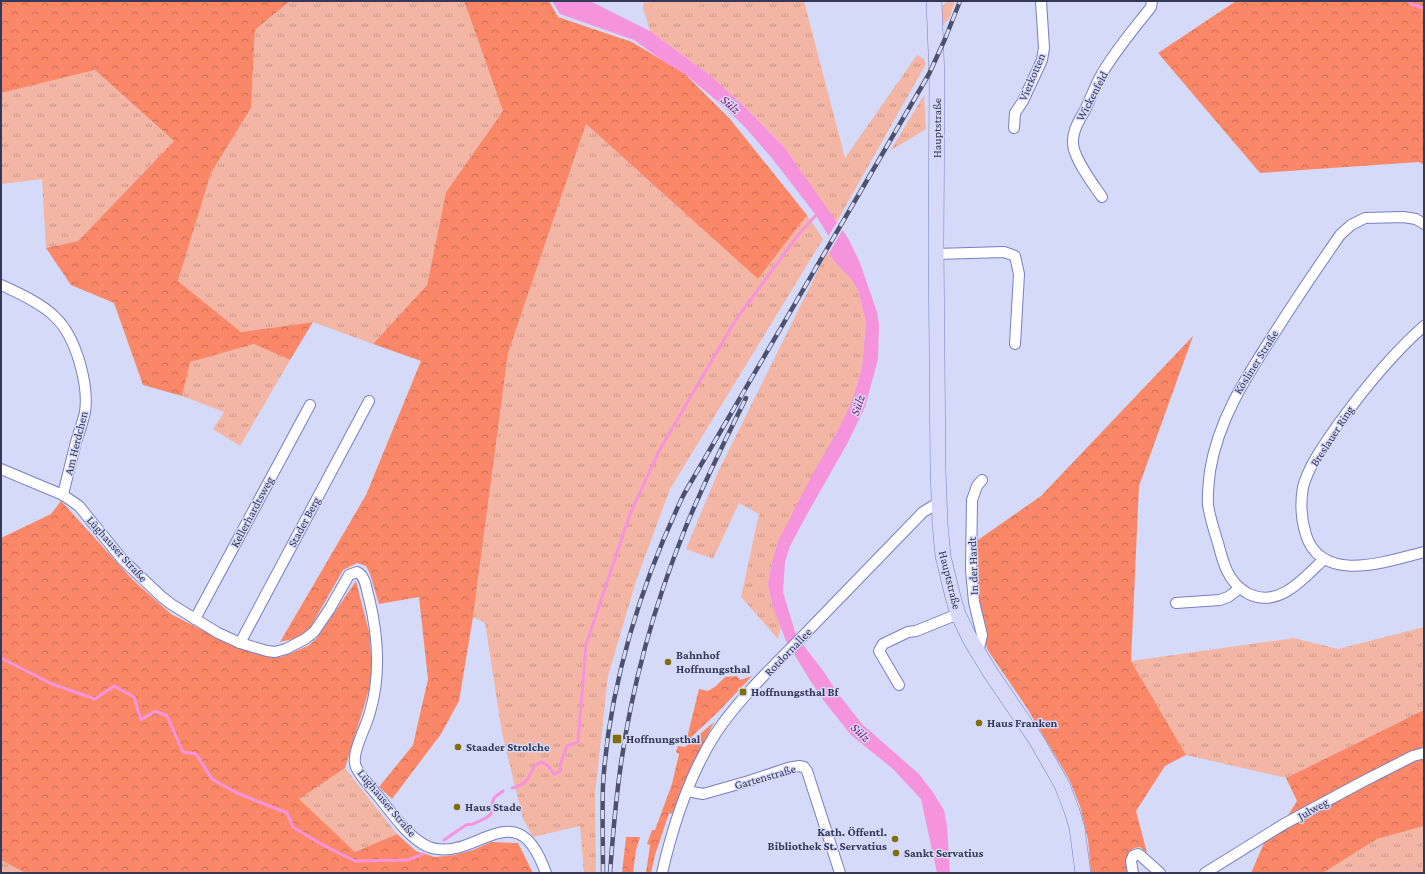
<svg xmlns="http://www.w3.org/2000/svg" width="1425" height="874" font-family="'Crimson Pro',serif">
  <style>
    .grass { fill: url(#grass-tufts) }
    .forest { fill: url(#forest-crowns) }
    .park { fill: #f4b6a4 }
    .water { fill: #f594dc }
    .pier { fill: #d5daf9 }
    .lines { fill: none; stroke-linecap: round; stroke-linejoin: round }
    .stream { stroke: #f594dc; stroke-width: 3 }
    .street-casing { stroke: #767fc5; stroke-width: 12 }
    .secondary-casing { stroke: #767fc5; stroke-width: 16 }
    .street { stroke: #fff; stroke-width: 10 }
    .secondary { stroke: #d6d9f8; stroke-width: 15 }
    .rail-casing { stroke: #4d516f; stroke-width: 4.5 }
    .rail { stroke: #d5daf9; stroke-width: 3; stroke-dasharray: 9; stroke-linecap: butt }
    .poi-dot { fill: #806e0a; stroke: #d5daf9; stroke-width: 1.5 }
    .labels { text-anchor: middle; stroke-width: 3; stroke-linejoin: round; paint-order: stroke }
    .street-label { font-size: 12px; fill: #343856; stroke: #d5daf9 }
    .poi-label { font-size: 12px; font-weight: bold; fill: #343856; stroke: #d5daf9; text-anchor: start }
    .water-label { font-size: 13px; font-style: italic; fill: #881573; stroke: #d5daf9 }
  </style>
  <defs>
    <pattern id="grass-tufts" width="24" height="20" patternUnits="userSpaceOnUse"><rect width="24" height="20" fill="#f4b6a4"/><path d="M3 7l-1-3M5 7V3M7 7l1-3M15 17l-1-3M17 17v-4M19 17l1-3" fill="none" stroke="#c69588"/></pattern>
    <pattern id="forest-crowns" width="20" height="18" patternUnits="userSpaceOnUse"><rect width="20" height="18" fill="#fa8868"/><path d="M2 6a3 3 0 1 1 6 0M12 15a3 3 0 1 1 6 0" fill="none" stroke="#cb7058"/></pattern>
  </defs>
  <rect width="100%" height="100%" fill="#d5daf9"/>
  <!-- grass -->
  <g class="grass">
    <polygon points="290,1 464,1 503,111 446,192 427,285 373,344 313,322 241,332 178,281 211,173 251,108 255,30"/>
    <polygon points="644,1 646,1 655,9 704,4 709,1 804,1 845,158 917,55 924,59 926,64 836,223 784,147 747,109 712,77 650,31 643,9"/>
    <polygon points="947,1 955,1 949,19 942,26 941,9"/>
    <polygon points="95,70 174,141 78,241 46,248 42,179 1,184 1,93"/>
    <polygon points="924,95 926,129 890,151"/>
    <polygon points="586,124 758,279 807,215 823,239 670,489 636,581 608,676 595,794 596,873 584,873 580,826 533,837 523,819 502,733 485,623 473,617 508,353"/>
    <polygon points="828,250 832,259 852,280 858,291 866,322 862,367 852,401 838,430 778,541 771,566 768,584 772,605 781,626 778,639 741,597 759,514 739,503 713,559 686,549 718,472"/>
    <polygon points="254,344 290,360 240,446 213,429 224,412 182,396 189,362"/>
    <polygon points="1424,627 1424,710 1286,778 1186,755 1131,661 1294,638 1338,649"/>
    <polygon points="345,768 397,834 355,852 298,799"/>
    <polygon points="1424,826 1424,873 1323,873 1377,839"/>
    <polygon points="1,860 25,873 1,873"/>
  </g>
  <!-- forest -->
  <g class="forest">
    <polygon points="1,1 290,1 255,30 251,108 211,173 178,281 241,332 313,322 290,360 254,344 190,362 182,396 143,385 114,303 71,285 46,248 78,241 174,141 95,70 1,93"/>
    <polygon points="464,1 549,1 558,17 632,42 685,74 730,119 807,215 758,279 586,124 508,353 473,617 459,701 441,734 392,799 379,787 413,745 428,679 419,597 379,604 370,574 366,566 357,563 343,570 310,628 297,638 280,642 366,495 421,361 373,344 427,285 446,192 503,111"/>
    <polygon points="1236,1 1424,1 1424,165 1419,162 1260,173 1158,53"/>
    <path d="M 1193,336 L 1139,486 L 1131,661 L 1186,755 L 1165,766 L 1136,811 L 1147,853 L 1140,847 C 1126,847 1126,863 1128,873 L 1091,873 L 1088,840 L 1080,806 L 1069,779 L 1027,708 L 987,649 L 976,591 L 975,542 L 1041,496 Z"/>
    <polygon points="61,501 133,580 171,614 231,645 259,655 281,657 308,646 317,638 356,581 370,636 372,680 345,768 299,799 355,852 397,834 416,851 435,857 454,855 473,850 491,842 518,843 533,873 25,873 1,860 1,538 51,514"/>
    <polygon points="737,676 740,680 752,676 719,711 686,742 699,689 708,691 716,686 725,677"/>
    <polygon points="1424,710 1424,747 1413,751 1388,763 1285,820 1297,801 1286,778"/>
    <polygon points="714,722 691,769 672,814 669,813 655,855 651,873 646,873 650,845 647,844 652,830 655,830 672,784 679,754 676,752 678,746 685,747"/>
    <polygon points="1424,756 1424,826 1377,839 1323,873 1251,873 1265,841 1344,795 1415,759"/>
    <polygon points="626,837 640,837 636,850 633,873 622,873"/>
  </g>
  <!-- park -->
  <path class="park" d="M 646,1 L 709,1 C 695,10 672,17 656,10 C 653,8 649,4 646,1 Z"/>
  <!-- water -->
  <polygon class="water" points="552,1 590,1 650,31 712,77 747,109 784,147 848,238 860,263 877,312 879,325 878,359 865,407 847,444 810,509 790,546 785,562 783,592 795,632 804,646 824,672 836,691 862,724 919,774 932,791 944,810 947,826 950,873 937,873 921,799 893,769 851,735 824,701 810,680 786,641 772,605 768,584 771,566 778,541 812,475 838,430 852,401 862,367 866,322 858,291 852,280 832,259 828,250 828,235 815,214 771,157 744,126 723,106 685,74 669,65 634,40 560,14"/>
  <!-- pier -->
  <polygon class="pier" points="837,222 843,229 829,253 826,251 826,240"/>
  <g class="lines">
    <!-- stream -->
    <g class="stream">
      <polyline points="1409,1 1411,4 1424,8"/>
      <polyline points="1,658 52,684 95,699 114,686 134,697 141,720 155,711 167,716 183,752 196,754 212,779 237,793 287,813 293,827 321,844 355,861 408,860 423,854"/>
      <path d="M 512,788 C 516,787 520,786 524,783 C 532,777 530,765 542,762 L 548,766 L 554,774 L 561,771 L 560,765 L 567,746 L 578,742 L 586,645 L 630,514 L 660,449 L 735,321 L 798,235 L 818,213"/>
      <polyline points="444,840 466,825 473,824 486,818 491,814 493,800 495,797 503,791"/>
    </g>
    <!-- street casing -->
    <g class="street-casing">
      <g id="street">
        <polyline points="1014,128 1015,113 1023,101 1042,60 1044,48 1041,1"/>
        <path d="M 1102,197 C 1093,184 1074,159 1073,144 C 1072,131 1079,121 1085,110 C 1090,100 1094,89 1099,79 C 1112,54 1134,29 1151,7 L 1152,1"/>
        <polyline points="936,254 1004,252 1015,256 1019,274 1015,344"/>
        <path d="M 1,285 C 19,293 43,304 56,318 C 76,337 89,385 85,412 C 83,422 79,432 76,442 C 72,459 67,477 63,495"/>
        <path d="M 1424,326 C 1391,355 1363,390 1337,426 C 1324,445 1309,465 1303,487 C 1300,504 1301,519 1306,535 C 1322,585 1388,561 1424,552"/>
        <path d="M 1,469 L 63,495 L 79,506 L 122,559 L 162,597 L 171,604 L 218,633 L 240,643 L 267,651 L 275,652 L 286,649 L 305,639 L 314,632 L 329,610 L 349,575 L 357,572 C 366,576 366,589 369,598 C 378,635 381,675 370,712 C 367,726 350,754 356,767 C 361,777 370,787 378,796 C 391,812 409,839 429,847 C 436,850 448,850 456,848 C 474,845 501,825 519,834 C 533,840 541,860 546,873"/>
        <path d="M 1324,559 C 1304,578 1278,610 1247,593 C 1228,582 1223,563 1218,543 C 1214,530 1210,518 1208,505 C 1207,494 1209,482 1210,471 C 1219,415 1251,370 1281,323 C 1300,293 1320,264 1340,235 L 1351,225 L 1365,218 L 1403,217 L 1416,219 L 1424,224"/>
        <polyline points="1176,603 1220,600 1228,597 1240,588"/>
        <polyline points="195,619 310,405"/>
        <polyline points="240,643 369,401"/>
        <polyline points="978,653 982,635 974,602 971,570 972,500 977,486 982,480"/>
        <polyline points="899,685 879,651 883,644 908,632 916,631 958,614"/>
        <polyline points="687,791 703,794 749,781 788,768 799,766 804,767 807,771 840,873"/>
        <path d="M 662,873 C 673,825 689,775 716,733 C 738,700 773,666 801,638 C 842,596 882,554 923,512 L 938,503"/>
        <polyline points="1133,873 1131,861 1133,856 1138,854 1141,856 1160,873"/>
        <polyline points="1205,873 1284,824 1362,782 1413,756 1424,753"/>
      </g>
    </g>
    <!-- secondary casing -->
    <g class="secondary-casing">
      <polyline id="secondary" points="934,1 937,78 936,243 938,470 940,524 943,556 953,597 958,614 970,639 990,672 1037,741 1062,785 1072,811 1077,828 1083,873"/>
    </g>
    <!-- street -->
    <use href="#street" class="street"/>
    <!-- secondary -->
    <use href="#secondary" class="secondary"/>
    <!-- rail casing -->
    <g class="rail-casing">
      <g id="rail">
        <path d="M 603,873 C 603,844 602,814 603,785 C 609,686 641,583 684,494 L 929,74 L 945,39 L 960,1"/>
        <path d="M 610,873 C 612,847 614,821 617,795 C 627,704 651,613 685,529 C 703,484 725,441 746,398"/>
      </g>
    </g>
    <!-- rail -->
    <use href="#rail" class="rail"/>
  </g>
  <!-- markers -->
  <g class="poi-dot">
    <circle cx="668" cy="662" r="4"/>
    <rect x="739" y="688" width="8" height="8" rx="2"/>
    <circle cx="979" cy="723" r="4"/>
    <rect x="612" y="734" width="10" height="10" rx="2"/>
    <circle cx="458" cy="747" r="4"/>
    <circle cx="457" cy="807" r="4"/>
    <circle cx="895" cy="839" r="4"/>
    <circle cx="896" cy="853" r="4"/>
  </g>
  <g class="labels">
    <!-- street labels -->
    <g class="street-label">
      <text transform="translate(1032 77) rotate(-67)" y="4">Vierkotten</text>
      <text transform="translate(1092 96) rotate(-62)" y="4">Wickenfeld</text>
      <text transform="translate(937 128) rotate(-90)" y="4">Hauptstraße</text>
      <text transform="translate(1256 362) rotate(-58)" y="4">Kösliner Straße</text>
      <text transform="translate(1332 436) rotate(-57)" y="4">Breslauer Ring</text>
      <text transform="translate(76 443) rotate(-76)" y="4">Am Herdchen</text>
      <text transform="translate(252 512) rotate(-62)" y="4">Kellerhardtsweg</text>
      <text transform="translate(304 522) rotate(-62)" y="4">Stader Berg</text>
      <text transform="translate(117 549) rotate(48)" y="4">Lüghauser Straße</text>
      <text transform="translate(973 566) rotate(-92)" y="4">In der Hardt</text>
      <text transform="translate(950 580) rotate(76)" y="4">Hauptstraße</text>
      <text transform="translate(788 652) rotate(-46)" y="4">Rotdornallee</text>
      <text transform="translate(765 777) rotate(-16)" y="4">Gartenstraße</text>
      <text transform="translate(387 803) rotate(50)" y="4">Lüghauser Straße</text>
      <text transform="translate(1313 809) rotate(-29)" y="4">Julweg</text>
    </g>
    <!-- poi labels -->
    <g class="poi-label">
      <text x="676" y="659">Bahnhof<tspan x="676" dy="14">Hoffnungsthal</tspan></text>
      <text x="751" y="696">Hoffnungsthal Bf</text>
      <text x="987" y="727">Haus Franken</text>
      <text x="626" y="743">Hoffnungsthal</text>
      <text x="466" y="751">Staader Strolche</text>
      <text x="465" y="811">Haus Stade</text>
      <text x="887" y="836" text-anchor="end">Kath. Öffentl.<tspan x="887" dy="14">Bibliothek St. Servatius</tspan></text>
      <text x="904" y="857">Sankt Servatius</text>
    </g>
    <!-- water labels -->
    <g class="water-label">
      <text transform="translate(731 104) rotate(41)" y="5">Sülz</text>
      <text transform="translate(857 405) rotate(-71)" y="5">Sülz</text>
      <text transform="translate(861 732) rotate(44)" y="5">Sülz</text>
    </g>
  </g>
  <!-- border -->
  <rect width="1425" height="874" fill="none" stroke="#343856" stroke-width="4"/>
</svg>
